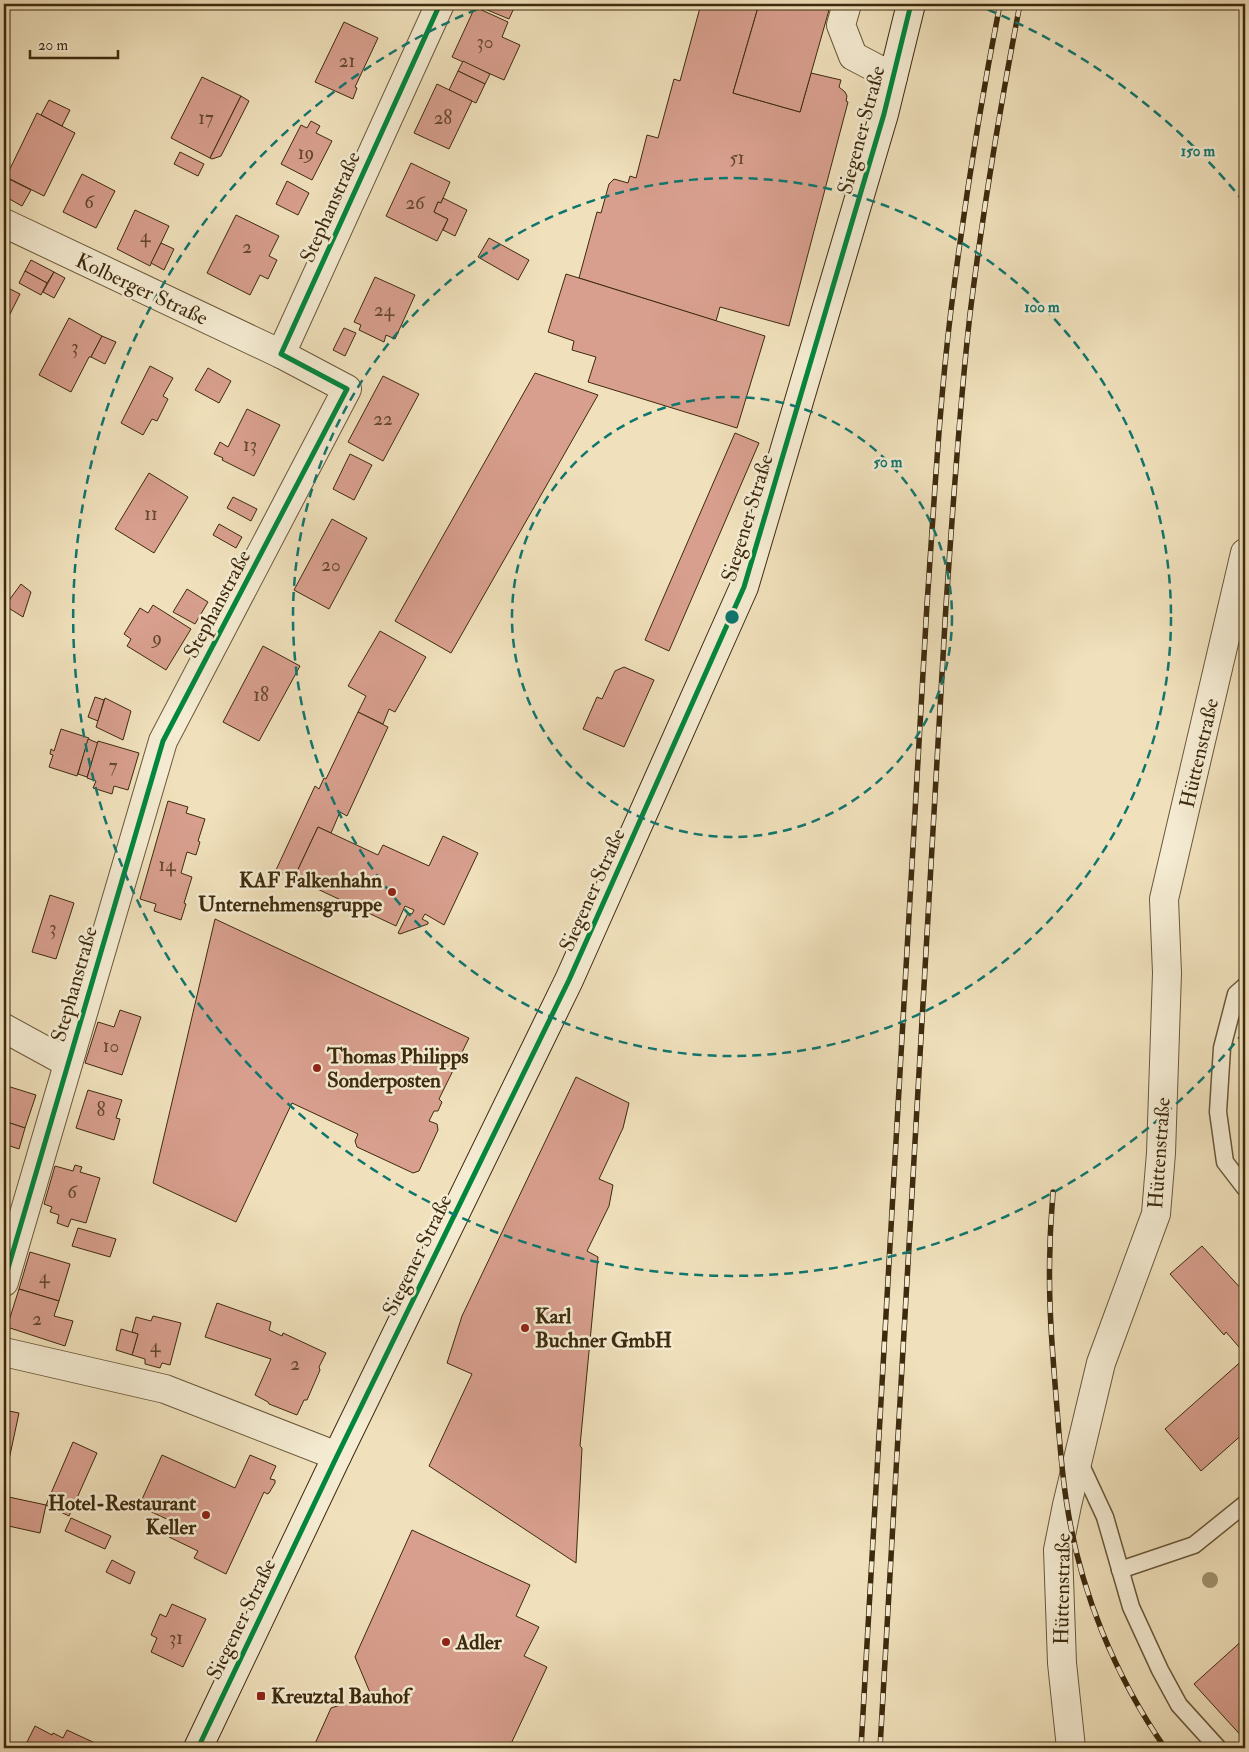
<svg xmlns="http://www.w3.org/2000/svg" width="1249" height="1752" font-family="'IM FELL Double Pica',serif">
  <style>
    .building { fill: #d89f8e; stroke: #3d2a0d }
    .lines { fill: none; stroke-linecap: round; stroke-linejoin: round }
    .lane-casing { stroke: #6a5839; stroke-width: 19 }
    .street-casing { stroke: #6a5839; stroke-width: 30 }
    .secondary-casing { stroke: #3d2a0d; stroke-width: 30 }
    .lane { stroke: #f5ecd3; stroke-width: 16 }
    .street { stroke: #f5ecd3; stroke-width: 28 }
    .secondary { stroke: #f5ecd3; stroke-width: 28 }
    .rail-casing { stroke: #3d2a0d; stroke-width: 5.5 }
    .rail { stroke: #f5ecd3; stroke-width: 4; stroke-dasharray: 11; stroke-linecap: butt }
    .cycleway-casing { stroke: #f5ecd3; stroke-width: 8 }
    .cycleway { stroke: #00873e; stroke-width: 5 }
    .tree { fill: #9f916d }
    .ring { fill: none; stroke: #0f766e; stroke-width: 2.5; stroke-dasharray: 9 6 }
    .poi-dot { fill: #8f2418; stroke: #f5ecd3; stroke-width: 2 }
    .labels { text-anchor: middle; stroke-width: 5; stroke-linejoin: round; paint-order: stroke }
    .number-label { font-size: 19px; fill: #64472d }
    .street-label { font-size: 21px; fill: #3d2a0d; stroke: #f5ecd3 }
    .poi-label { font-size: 21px; font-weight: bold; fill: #3d2a0d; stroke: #f5ecd3; text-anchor: start }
    .centre { fill: #0f766e; stroke: #f5ecd3; stroke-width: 2.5 }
    .ring-label { font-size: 15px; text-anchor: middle; font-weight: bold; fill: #0f766e; stroke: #f5ecd3; stroke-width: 5; stroke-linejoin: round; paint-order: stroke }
  </style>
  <rect width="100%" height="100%" fill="#f0e1bc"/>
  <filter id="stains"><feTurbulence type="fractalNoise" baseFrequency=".004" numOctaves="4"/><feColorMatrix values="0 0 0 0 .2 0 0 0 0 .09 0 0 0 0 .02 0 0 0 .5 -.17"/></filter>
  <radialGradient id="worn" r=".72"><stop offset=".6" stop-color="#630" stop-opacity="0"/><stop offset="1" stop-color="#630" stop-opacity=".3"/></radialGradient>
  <!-- building -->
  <g class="building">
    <polygon points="487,4 504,4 514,8 509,19 485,9"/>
    <polygon points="701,4 759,4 733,93 800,112 811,73 841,80 839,87 845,92 847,96 846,101 848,102 789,326 720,307 716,321 579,278 597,212 601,213 609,184 614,179 628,183 630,176 636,178 647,135 658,138 674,79 680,81"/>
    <polygon points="759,4 806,4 829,10 800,112 733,93"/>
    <polygon points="475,7 508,22 502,37 520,45 504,80 452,57"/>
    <polygon points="344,22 378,38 355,87 357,88 353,99 315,82"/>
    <polygon points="463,61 490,74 485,84 458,71"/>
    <polygon points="458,71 485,84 476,103 449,90"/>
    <polygon points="202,77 241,96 210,158 171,138"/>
    <polygon points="437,84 472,101 449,149 414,133"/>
    <polygon points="241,96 249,101 221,156 212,159 210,158"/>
    <polygon points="49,100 70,110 62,126 41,115"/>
    <polygon points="37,113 75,133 44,196 6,177"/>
    <polygon points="311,121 320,126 316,133 332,141 312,180 281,164 301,125 307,128"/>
    <polygon points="180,152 204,164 198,176 174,164"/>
    <polygon points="411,163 450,182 441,203 438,202 434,212 448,219 437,241 386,216"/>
    <polygon points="82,174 115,191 96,228 63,212"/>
    <polygon points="9,179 31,190 22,206 4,196 4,191"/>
    <polygon points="287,181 309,193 298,215 276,204"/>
    <polygon points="443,198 467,210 455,236 443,230 448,219 434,212 438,202 441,203"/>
    <polygon points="135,210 169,226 150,266 117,249"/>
    <polygon points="236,215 279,236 269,256 277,260 268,279 260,275 250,295 207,273"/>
    <polygon points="489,238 529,260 518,280 478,257"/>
    <polygon points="161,243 174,249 164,270 151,263"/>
    <polygon points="31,260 54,272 47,283 25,271"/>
    <polygon points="25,271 47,283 41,295 19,283"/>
    <polygon points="54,272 65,278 54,298 43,292"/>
    <polygon points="566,274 765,336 737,428 588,382 596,357 572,350 574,341 548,332"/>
    <polygon points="375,277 415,295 395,339 386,335 384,342 359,330 361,325 354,322"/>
    <polygon points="4,286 20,294 4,326"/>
    <polygon points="69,318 102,336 91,357 89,357 71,392 39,375"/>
    <polygon points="344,328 356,333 345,356 333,350"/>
    <polygon points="102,336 116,342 105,364 91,357"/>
    <polygon points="150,366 173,378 163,396 168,399 157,421 152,419 143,435 121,423"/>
    <polygon points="208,368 231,381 219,403 195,390"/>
    <polygon points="535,373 598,395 451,653 395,621"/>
    <polygon points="383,376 419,394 383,461 348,442"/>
    <polygon points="247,409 280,425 254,476 222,460 223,458 214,454 220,442 228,447"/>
    <polygon points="735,433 759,443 669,651 645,640"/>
    <polygon points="350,454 372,465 354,500 333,489"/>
    <polygon points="149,473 188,497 154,553 115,529"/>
    <polygon points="233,497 257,509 251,521 227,508"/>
    <polygon points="332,519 367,538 329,609 294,590"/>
    <polygon points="219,524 242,537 236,548 213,535"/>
    <polygon points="21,584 31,592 23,617 7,607 10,599"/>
    <polygon points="187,589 208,602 195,624 173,612"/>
    <polygon points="153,605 191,629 166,670 127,646 131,639 124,634 140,608 148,613"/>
    <polygon points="380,631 426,657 395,712 389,709 383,724 358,712 366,696 348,686"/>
    <polygon points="263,646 300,666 259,741 223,722"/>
    <polygon points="624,667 654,680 624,747 583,729 597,697 602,699 615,671"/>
    <polygon points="95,697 104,700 98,721 88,717"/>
    <polygon points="105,698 131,711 123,740 96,727"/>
    <polygon points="358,712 388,727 347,816 340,812 331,833 318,827 294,878 276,870 315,786 319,789 324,778 326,779"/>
    <polygon points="61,729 89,738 77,776 49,767 53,755 50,754 51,749 54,751"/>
    <polygon points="88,739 98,743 87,777 78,774"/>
    <polygon points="98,741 139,753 128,790 114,786 112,794 93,788 96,781 87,778"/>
    <polygon points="168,801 188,807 186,813 205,819 198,841 200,842 196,855 187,852 181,873 192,877 184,903 186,904 181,920 154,911 156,904 140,899"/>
    <polygon points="318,827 378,855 383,845 429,866 443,836 478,853 444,925 425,914 422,919 428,922 428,924 400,934 398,933 408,913 412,914 414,910 405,906 396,926 294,878"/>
    <polygon points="50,895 74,903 56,959 32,952"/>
    <polygon points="215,919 469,1038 439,1099 442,1102 438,1111 434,1111 429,1121 437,1124 438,1130 419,1171 413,1173 357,1147 355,1141 358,1134 292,1103 236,1222 153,1183"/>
    <polygon points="120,1010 141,1017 122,1075 85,1063 98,1022 114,1027"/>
    <polygon points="576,1077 629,1103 623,1128 599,1179 613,1185 609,1206 587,1251 598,1257 580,1446 582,1448 576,1563 429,1466 472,1374 447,1363 462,1316"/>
    <polygon points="4,1085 36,1095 25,1128 4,1121"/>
    <polygon points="88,1090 122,1100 116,1118 120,1119 114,1140 76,1128"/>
    <polygon points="4,1121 25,1128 19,1149 4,1144"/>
    <polygon points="75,1165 82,1167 80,1172 100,1178 86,1223 71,1219 68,1227 57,1223 59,1215 50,1212 52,1207 44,1204 55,1166 73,1171"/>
    <polygon points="78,1228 116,1239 110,1257 72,1246"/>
    <polygon points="1202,1246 1245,1293 1245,1354 1226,1332 1224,1335 1170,1274"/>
    <polygon points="30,1252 70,1264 59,1301 19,1289"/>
    <polygon points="19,1289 59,1301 54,1316 73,1321 65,1346 7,1327"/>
    <polygon points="217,1303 271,1322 269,1330 282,1336 283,1333 326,1353 319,1367 320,1370 307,1400 304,1400 297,1415 269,1404 268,1402 255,1395 271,1359 205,1337"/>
    <polygon points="153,1316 181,1323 170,1365 162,1363 160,1368 145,1364 145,1359 132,1355 138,1334 132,1332 136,1317 151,1321"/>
    <polygon points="121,1329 138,1334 132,1355 116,1350"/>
    <polygon points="1245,1358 1245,1432 1201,1471 1165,1429"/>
    <polygon points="4,1410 19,1413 4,1483"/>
    <polygon points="73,1442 97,1453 69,1516 46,1505"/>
    <polygon points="162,1455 235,1488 250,1455 276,1466 270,1479 275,1480 275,1483 269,1493 267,1494 264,1492 226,1574 194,1558 198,1551 169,1537 175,1523 139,1506"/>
    <polygon points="4,1496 46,1505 40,1533 4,1525"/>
    <polygon points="71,1518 111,1536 105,1549 65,1531"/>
    <polygon points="412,1530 530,1585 516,1616 539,1627 524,1656 547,1667 509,1748 313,1748 331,1708 371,1695 355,1657"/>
    <polygon points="112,1560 135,1572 130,1584 106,1572"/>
    <polygon points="172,1604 206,1619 183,1667 151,1652 157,1638 151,1635 160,1614 166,1617"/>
    <polygon points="1245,1638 1245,1740 1194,1684"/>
    <polygon points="35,1726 52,1735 53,1733 63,1738 67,1730 95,1743 92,1748 24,1748"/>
  </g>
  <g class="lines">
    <!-- lane casing -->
    <g class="lane-casing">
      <g id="lane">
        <polyline points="1245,986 1236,994 1222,1048 1218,1112 1225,1162 1245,1188"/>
        <polyline points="1079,1461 1105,1517 1131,1607 1160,1670 1179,1705 1218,1748"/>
        <polyline points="1120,1570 1194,1545 1245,1504"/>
      </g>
    </g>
    <!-- street casing -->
    <g class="street-casing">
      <g id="street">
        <polyline points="847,4 841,25 853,56 893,77"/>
        <polyline points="4,223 281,354"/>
        <polyline points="4,1028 68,1063"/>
        <polyline points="4,1282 163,741 347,389 281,354 440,4"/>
        <polyline points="4,1352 165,1389 337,1456"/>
        <polyline points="1071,1748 1062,1663 1058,1550 1067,1505 1101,1363 1156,1214 1161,1153 1167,973 1164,899 1245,553"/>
      </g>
    </g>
    <!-- secondary casing -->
    <g class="secondary-casing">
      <polyline id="secondary" points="198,1748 337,1456 569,980 744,587 884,114 911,4"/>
    </g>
    <!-- lane -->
    <use href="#lane" class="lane"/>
    <!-- street -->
    <use href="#street" class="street"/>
    <!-- secondary -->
    <use href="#secondary" class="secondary"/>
    <!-- rail casing -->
    <g class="rail-casing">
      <g id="rail">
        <path d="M 1053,1192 C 1052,1210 1050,1229 1050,1248 C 1048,1297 1052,1347 1056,1396 C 1059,1432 1061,1469 1067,1505 C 1080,1591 1115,1676 1165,1748"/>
        <path d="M 861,1748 L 927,604 C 934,506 939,408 951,310 C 964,207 980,105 1000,4"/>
        <path d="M 880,1748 L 946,605 C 953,508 959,411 970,314 C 983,210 1000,107 1020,4"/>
      </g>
    </g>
    <!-- rail -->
    <use href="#rail" class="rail"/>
    <!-- cycleway casing -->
    <g class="cycleway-casing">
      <g id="cycleway">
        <polyline points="4,1282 163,741 347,389 281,354 440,4"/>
        <polyline points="198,1748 337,1456 569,980 744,587 884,114 911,4"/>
      </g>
    </g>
    <!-- cycleway -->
    <use href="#cycleway" class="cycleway"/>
  </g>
  <!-- trees -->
  <circle class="tree" cx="1210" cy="1580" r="8"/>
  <!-- distance rings -->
  <g class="ring">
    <circle cx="732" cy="617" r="220"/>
    <circle cx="732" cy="617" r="439"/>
    <path d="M1244 1032A659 659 0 1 1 490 4M974 4A659 659 0 0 1 1244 202"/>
  </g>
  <!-- markers -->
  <g class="poi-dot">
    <circle cx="392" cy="892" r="5"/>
    <circle cx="317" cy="1068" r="5"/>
    <circle cx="525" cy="1328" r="5"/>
    <circle cx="206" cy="1515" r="5"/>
    <circle cx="446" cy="1642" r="5"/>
    <rect x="256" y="1691" width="10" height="10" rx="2.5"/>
  </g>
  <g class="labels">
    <!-- number labels -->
    <g class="number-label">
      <text x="485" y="48">30</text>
      <text x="347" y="67">21</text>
      <text x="206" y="124">17</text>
      <text x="443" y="124">28</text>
      <text x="306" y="159">19</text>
      <text x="737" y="164">51</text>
      <text x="89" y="208">6</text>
      <text x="415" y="209">26</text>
      <text x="145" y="242">4</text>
      <text x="247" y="253">2</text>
      <text x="384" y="316">24</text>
      <text x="75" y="353">3</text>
      <text x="383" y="425">22</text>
      <text x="250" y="451">13</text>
      <text x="151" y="520">11</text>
      <text x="331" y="571">20</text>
      <text x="157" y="644">9</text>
      <text x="261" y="701">18</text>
      <text x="113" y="772">7</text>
      <text x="167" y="871">14</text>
      <text x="53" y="934">3</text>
      <text x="111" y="1052">10</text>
      <text x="101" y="1116">8</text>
      <text x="72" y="1198">6</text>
      <text x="44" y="1283">4</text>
      <text x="37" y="1325">2</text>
      <text x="155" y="1352">4</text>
      <text x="295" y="1370">2</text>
      <text x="176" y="1644">31</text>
    </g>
    <!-- street labels -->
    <g class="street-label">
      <text transform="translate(861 130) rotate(-75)" y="7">Siegener Straße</text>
      <text transform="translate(330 207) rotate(-66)" y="7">Stephanstraße</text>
      <text transform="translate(142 289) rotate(25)" y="7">Kolberger Straße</text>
      <text transform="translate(747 518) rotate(-73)" y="7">Siegener Straße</text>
      <text transform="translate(217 604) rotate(-62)" y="7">Stephanstraße</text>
      <text transform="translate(1199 753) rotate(-77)" y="7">Hüttenstraße</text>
      <text transform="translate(592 890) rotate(-66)" y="7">Siegener Straße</text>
      <text transform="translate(74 984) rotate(-74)" y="7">Stephanstraße</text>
      <text transform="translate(1159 1153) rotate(-86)" y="7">Hüttenstraße</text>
      <text transform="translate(417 1255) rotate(-64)" y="7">Siegener Straße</text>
      <text transform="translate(1062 1589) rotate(-89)" y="7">Hüttenstraße</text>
      <text transform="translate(241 1619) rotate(-64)" y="7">Siegener Straße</text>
    </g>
    <!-- poi labels -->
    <g class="poi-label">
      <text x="382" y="887" text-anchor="end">KAF Falkenhahn<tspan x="382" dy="24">Unternehmensgruppe</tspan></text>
      <text x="327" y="1063">Thomas Philipps<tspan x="327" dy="24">Sonderposten</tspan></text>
      <text x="535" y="1323">Karl<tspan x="535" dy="24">Buchner GmbH</tspan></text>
      <text x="196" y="1510" text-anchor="end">Hotel-Restaurant<tspan x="196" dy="24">Keller</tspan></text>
      <text x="456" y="1649">Adler</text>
      <text x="271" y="1703">Kreuztal Bauhof</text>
    </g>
  </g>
  <circle cx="732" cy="617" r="8" class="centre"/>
  <g class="ring-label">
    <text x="1198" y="156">150 m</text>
    <text x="1042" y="312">100 m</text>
    <text x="888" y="467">50 m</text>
  </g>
  <!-- margin -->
  <rect width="1249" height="1752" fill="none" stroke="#f0e1bc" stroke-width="20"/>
  <rect x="5" y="5" width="1239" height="1742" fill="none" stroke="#3d2a0d" stroke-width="2.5"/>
  <rect x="10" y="10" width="1229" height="1732" fill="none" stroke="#3d2a0d"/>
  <!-- scale -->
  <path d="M30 50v8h88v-8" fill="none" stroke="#3d2a0d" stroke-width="2.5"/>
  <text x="38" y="50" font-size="15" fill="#3d2a0d" stroke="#f5ecd3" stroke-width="4" paint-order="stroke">20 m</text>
  <rect width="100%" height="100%" filter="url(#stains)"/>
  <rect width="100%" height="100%" fill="url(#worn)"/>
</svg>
